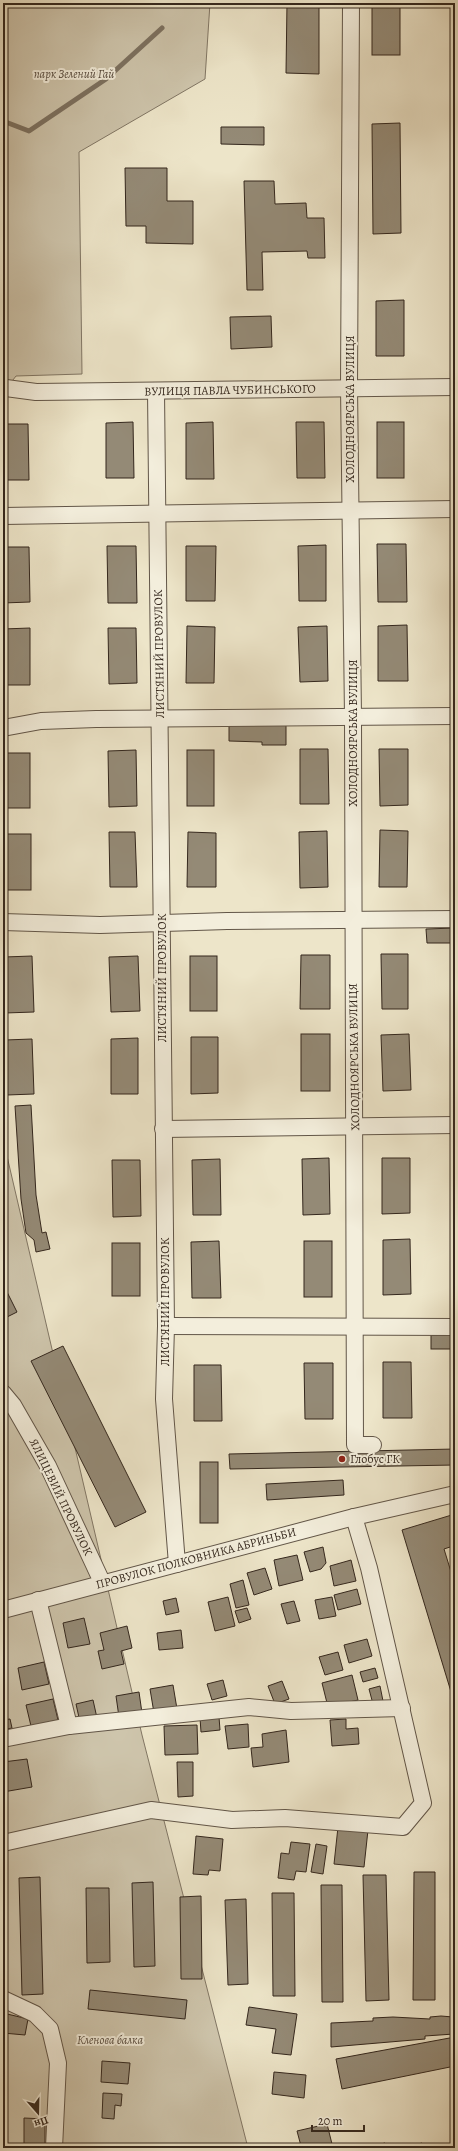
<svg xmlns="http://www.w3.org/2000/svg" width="458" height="2151" font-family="Alegreya,serif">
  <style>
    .green { fill: #cec5ac; stroke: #817664 }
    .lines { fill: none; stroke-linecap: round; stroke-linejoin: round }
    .stream { stroke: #7d7261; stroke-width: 5 }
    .building { fill: #948a76; stroke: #34271d }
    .minor-casing { stroke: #625648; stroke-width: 18 }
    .minor { stroke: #f3eedc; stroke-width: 16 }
    .poi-dot { fill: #8f2418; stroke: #f3eedc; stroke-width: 1.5 }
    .labels { text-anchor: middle; stroke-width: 4; stroke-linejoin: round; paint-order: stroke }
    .park-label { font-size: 12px; font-style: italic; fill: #5a4e41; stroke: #f3eedc }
    .street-label { font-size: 12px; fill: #34271d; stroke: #f3eedc }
    .poi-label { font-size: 12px; fill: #34271d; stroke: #f3eedc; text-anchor: start }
  </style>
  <rect width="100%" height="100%" fill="#ede5c9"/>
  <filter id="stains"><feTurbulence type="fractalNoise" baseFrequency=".005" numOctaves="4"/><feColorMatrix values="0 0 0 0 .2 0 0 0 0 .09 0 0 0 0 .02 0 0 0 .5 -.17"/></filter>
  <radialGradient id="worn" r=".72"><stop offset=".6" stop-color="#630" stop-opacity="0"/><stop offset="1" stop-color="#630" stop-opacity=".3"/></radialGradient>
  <!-- green -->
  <g class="green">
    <polygon points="3,3 210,3 205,79 79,152 82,374 16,376 6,389 3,407"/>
    <polygon points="3,1139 142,1735 248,2148 3,2148"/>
  </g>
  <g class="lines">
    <!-- stream -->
    <polyline class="stream" points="3,121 29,131 106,79 162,28"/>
  </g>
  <!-- building -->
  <g class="building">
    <polygon points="287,3 319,3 319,74 286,73"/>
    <rect x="372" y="3" width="28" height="52"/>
    <polygon points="400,123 401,233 373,234 372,124"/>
    <polygon points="221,127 264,127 264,145 221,144"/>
    <polygon points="125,168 167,168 167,201 193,201 193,244 146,243 146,226 126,226"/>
    <polygon points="244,181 274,181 275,204 306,203 307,218 324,218 325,258 308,258 307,251 262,252 263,290 247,290"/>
    <polygon points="404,300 404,356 376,356 376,301"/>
    <polygon points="271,316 272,347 231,349 230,317"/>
    <polygon points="133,422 134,478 106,478 106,423"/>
    <polygon points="213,422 214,479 186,479 186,423"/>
    <polygon points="296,422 324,422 325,478 297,478"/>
    <rect x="377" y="422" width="27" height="56"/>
    <polygon points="3,424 28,424 29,480 3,480"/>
    <polygon points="377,544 406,544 407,602 378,602"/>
    <polygon points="326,545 326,601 299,601 298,546"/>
    <polygon points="107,546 136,546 137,603 108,603"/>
    <polygon points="186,546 216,546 215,601 186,601"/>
    <polygon points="3,547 29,547 30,602 3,603"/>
    <polygon points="407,625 408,681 378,681 378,626"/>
    <polygon points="187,626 215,627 214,683 186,683"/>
    <polygon points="327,626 328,681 300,682 298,627"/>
    <polygon points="30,628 30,685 3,685 3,629"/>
    <polygon points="108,628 136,628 137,683 109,684"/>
    <polygon points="229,724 286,724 286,745 262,745 262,742 229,741"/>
    <polygon points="300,749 328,749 329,804 300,804"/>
    <polygon points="379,749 408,749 408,805 380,806"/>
    <polygon points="136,750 137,806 109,807 108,751"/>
    <rect x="187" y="750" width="27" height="56"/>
    <rect x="3" y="753" width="27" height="55"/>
    <polygon points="380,830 408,831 407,887 379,887"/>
    <polygon points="327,831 328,887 300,888 299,832"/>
    <polygon points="109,832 135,832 137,887 110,887"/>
    <polygon points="188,832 216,833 216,887 187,887"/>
    <rect x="3" y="834" width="28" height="56"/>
    <polygon points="455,928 455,943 427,943 426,929"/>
    <polygon points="381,954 408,954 408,1009 382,1009"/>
    <polygon points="301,955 330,955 330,1009 300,1009"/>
    <polygon points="32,956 34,1012 5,1013 4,957"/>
    <polygon points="138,956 140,1011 111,1012 109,957"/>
    <rect x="190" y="956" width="27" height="55"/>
    <rect x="301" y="1034" width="29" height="57"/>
    <polygon points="409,1034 411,1090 383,1091 381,1035"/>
    <polygon points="191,1037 218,1037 218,1093 191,1094"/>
    <polygon points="138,1038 138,1094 111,1094 111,1039"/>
    <polygon points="32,1039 34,1094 7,1095 5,1040"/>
    <polygon points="31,1105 36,1195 42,1233 46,1232 50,1249 36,1252 34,1240 26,1233 21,1199 15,1106"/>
    <polygon points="329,1158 330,1214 303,1215 302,1159"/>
    <polygon points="382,1158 410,1158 410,1213 382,1214"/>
    <polygon points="220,1159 221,1215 193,1215 192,1160"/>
    <polygon points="112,1160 140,1160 141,1216 113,1217"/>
    <polygon points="410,1239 411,1294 383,1295 383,1240"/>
    <polygon points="219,1241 221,1298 192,1298 191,1242"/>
    <rect x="304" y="1241" width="28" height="56"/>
    <rect x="112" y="1243" width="28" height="53"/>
    <polygon points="3,1284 17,1312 3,1319"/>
    <rect x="431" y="1335" width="24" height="14"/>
    <polygon points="63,1346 146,1512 115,1527 31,1361"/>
    <polygon points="383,1362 411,1362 412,1418 383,1418"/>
    <polygon points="304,1363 333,1363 333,1419 305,1419"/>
    <polygon points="194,1365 221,1365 222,1421 194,1421"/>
    <polygon points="455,1449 455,1465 230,1469 229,1454"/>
    <rect x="200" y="1462" width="18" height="61"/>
    <polygon points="343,1480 344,1495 267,1500 266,1484"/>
    <polygon points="455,1514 455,1551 452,1552 450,1547 444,1549 455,1585 455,1705 402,1530"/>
    <polygon points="323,1547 326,1563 321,1569 310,1572 304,1552"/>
    <polygon points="297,1555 303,1580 279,1586 274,1560"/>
    <polygon points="351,1560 356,1581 334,1586 330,1566"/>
    <polygon points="265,1568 272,1589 254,1595 247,1573"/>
    <polygon points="243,1580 249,1605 236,1608 230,1584"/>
    <polygon points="357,1589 361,1604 338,1610 334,1595"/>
    <polygon points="228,1597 235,1626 215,1631 208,1602"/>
    <polygon points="332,1597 336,1616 319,1619 315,1600"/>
    <polygon points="176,1598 179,1612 166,1615 163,1601"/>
    <polygon points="294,1601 300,1621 287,1624 281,1604"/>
    <polygon points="247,1608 251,1619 239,1623 235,1611"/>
    <polygon points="84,1618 90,1644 68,1648 63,1623"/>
    <polygon points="127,1626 132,1648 121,1651 124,1664 102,1669 98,1651 104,1650 100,1633"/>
    <polygon points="181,1630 183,1648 159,1650 157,1633"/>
    <polygon points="367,1639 372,1656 349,1663 344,1645"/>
    <polygon points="338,1652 343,1670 325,1675 319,1657"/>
    <polygon points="44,1662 49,1684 22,1690 18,1668"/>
    <polygon points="375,1668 378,1678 363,1682 360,1672"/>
    <polygon points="352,1675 358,1700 328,1707 322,1683"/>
    <polygon points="223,1680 227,1696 212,1700 207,1684"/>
    <polygon points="282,1681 289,1699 275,1704 268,1686"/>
    <polygon points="173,1685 177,1709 154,1713 150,1689"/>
    <polygon points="380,1686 383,1701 373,1704 369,1689"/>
    <polygon points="139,1692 142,1713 119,1717 116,1696"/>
    <polygon points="53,1699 58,1720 31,1726 26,1705"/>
    <polygon points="93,1700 97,1718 80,1722 76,1704"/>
    <polygon points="219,1717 220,1730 201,1732 200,1718"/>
    <polygon points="10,1719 12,1728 3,1730 3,1720"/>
    <polygon points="346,1719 346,1729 358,1728 359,1744 332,1746 330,1720"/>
    <polygon points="248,1724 249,1747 228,1749 225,1726"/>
    <polygon points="197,1725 198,1754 165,1755 164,1726"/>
    <polygon points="286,1730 289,1762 253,1767 251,1748 263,1747 262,1734"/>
    <polygon points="27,1759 32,1787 3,1792 3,1762"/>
    <polygon points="177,1762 193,1762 193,1796 178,1797"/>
    <polygon points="338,1827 368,1830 364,1867 334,1864"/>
    <polygon points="196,1836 223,1839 220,1871 209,1870 208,1875 193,1874"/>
    <polygon points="291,1842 310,1844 306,1872 296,1871 294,1880 278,1878 281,1853 289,1854"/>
    <polygon points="316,1844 327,1846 323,1874 311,1872"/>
    <polygon points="414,1872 435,1872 435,2000 413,2000"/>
    <polygon points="363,1875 386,1875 389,2000 366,2001"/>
    <polygon points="40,1877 43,1994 22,1995 19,1878"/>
    <polygon points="153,1882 155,1966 134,1967 132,1883"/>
    <polygon points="321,1885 342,1885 343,2002 322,2002"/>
    <polygon points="86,1888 109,1888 110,1962 87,1963"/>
    <polygon points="272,1893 294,1893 295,1996 273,1996"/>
    <polygon points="201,1896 202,1979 181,1979 180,1897"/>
    <polygon points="246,1899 248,1984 228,1985 225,1900"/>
    <polygon points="90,1990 187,2000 185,2019 88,2009"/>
    <polygon points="249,2007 297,2014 291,2055 272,2053 276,2029 246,2025"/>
    <polygon points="3,2013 28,2019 25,2035 3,2033"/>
    <polygon points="441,2016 453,2017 454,2034 425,2036 425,2039 331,2047 331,2023 373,2021 373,2018 393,2017 430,2019 430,2017"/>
    <polygon points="455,2037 455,2066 342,2089 336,2059"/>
    <polygon points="102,2061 130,2063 128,2084 101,2082"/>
    <polygon points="274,2072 306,2075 304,2098 272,2094"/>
    <polygon points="103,2093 122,2094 121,2106 115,2105 114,2119 102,2118"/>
    <polygon points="24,2118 45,2119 45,2147 24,2146"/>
    <polygon points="327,2124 333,2148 294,2148 301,2146 297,2131"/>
    <polygon points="385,2143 387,2148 364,2148"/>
    <polygon points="422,2143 423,2148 403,2148"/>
  </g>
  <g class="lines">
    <!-- minor casing -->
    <g class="minor-casing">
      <g id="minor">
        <polyline points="351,3 349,387 353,717 355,1445 373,1445"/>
        <polyline points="6,388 36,392 455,387"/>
        <polyline points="156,391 166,1326 164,1399 177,1564"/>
        <polyline points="3,516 455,509"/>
        <polyline points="3,728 41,721 96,719 455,716"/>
        <polyline points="3,922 100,925 227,921 455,919"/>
        <polyline points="163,1129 455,1125"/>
        <polyline points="166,1326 455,1327"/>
        <polyline points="3,1393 13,1405 48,1466 102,1582"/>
        <polyline points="38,1600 69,1726"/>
        <polyline points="3,1610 354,1517 455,1494"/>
        <polyline points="3,1739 69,1726 249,1707 291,1711 402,1708"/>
        <polyline points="3,1843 151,1810 232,1820 285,1818 403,1827 423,1803 369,1568 354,1517"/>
        <polyline points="3,1999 35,2014 50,2029 58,2063 54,2148"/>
      </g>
    </g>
    <!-- minor -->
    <use href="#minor" class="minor"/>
  </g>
  <!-- markers -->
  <circle class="poi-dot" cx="342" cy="1459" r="4"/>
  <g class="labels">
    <!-- park labels -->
    <g class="park-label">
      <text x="74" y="78">парк Зелений Гай</text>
      <text x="110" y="2044">Кленова балка</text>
    </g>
    <!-- street labels -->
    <g class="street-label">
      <text transform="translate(230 390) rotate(-1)" y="4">ВУЛИЦЯ ПАВЛА ЧУБИНСЬКОГО</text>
      <text transform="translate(350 409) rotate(-90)" y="4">ХОЛОДНОЯРСЬКА ВУЛИЦЯ</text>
      <text transform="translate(159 654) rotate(-91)" y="4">ЛИСТЯНИЙ ПРОВУЛОК</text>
      <text transform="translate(353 733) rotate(-90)" y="4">ХОЛОДНОЯРСЬКА ВУЛИЦЯ</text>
      <text transform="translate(162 978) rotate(-90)" y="4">ЛИСТЯНИЙ ПРОВУЛОК</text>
      <text transform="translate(354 1057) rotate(-91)" y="4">ХОЛОДНОЯРСЬКА ВУЛИЦЯ</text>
      <text transform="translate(165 1302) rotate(-90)" y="4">ЛИСТЯНИЙ ПРОВУЛОК</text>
      <text transform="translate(61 1497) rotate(64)" y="4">ЯЛИЦЕВИЙ ПРОВУЛОК</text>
      <text transform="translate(196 1558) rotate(-15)" y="4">ПРОВУЛОК ПОЛКОВНИКА АБРИНЬБИ</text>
    </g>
    <!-- poi labels -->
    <g class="poi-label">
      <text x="350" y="1463">Глобус ГК</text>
    </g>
  </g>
  <!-- margin -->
  <rect width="458" height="2151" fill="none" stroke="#ede5c9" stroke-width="16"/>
  <rect x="4" y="4" width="450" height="2143" fill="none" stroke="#34271d" stroke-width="2"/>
  <rect x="8" y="8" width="442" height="2135" fill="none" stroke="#34271d"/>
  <!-- north arrow -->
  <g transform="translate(38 2113) rotate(160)" stroke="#f3eedc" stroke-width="3" paint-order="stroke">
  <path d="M0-3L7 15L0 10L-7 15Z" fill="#34271d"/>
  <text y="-6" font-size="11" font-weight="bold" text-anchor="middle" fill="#34271d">Пн</text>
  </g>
  <!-- scale -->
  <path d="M312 2125v6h52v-6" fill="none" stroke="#34271d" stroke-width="2"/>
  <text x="318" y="2125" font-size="12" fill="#34271d" stroke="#f3eedc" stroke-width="3" paint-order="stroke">20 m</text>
  <rect width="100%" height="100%" filter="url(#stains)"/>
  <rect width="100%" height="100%" fill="url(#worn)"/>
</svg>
